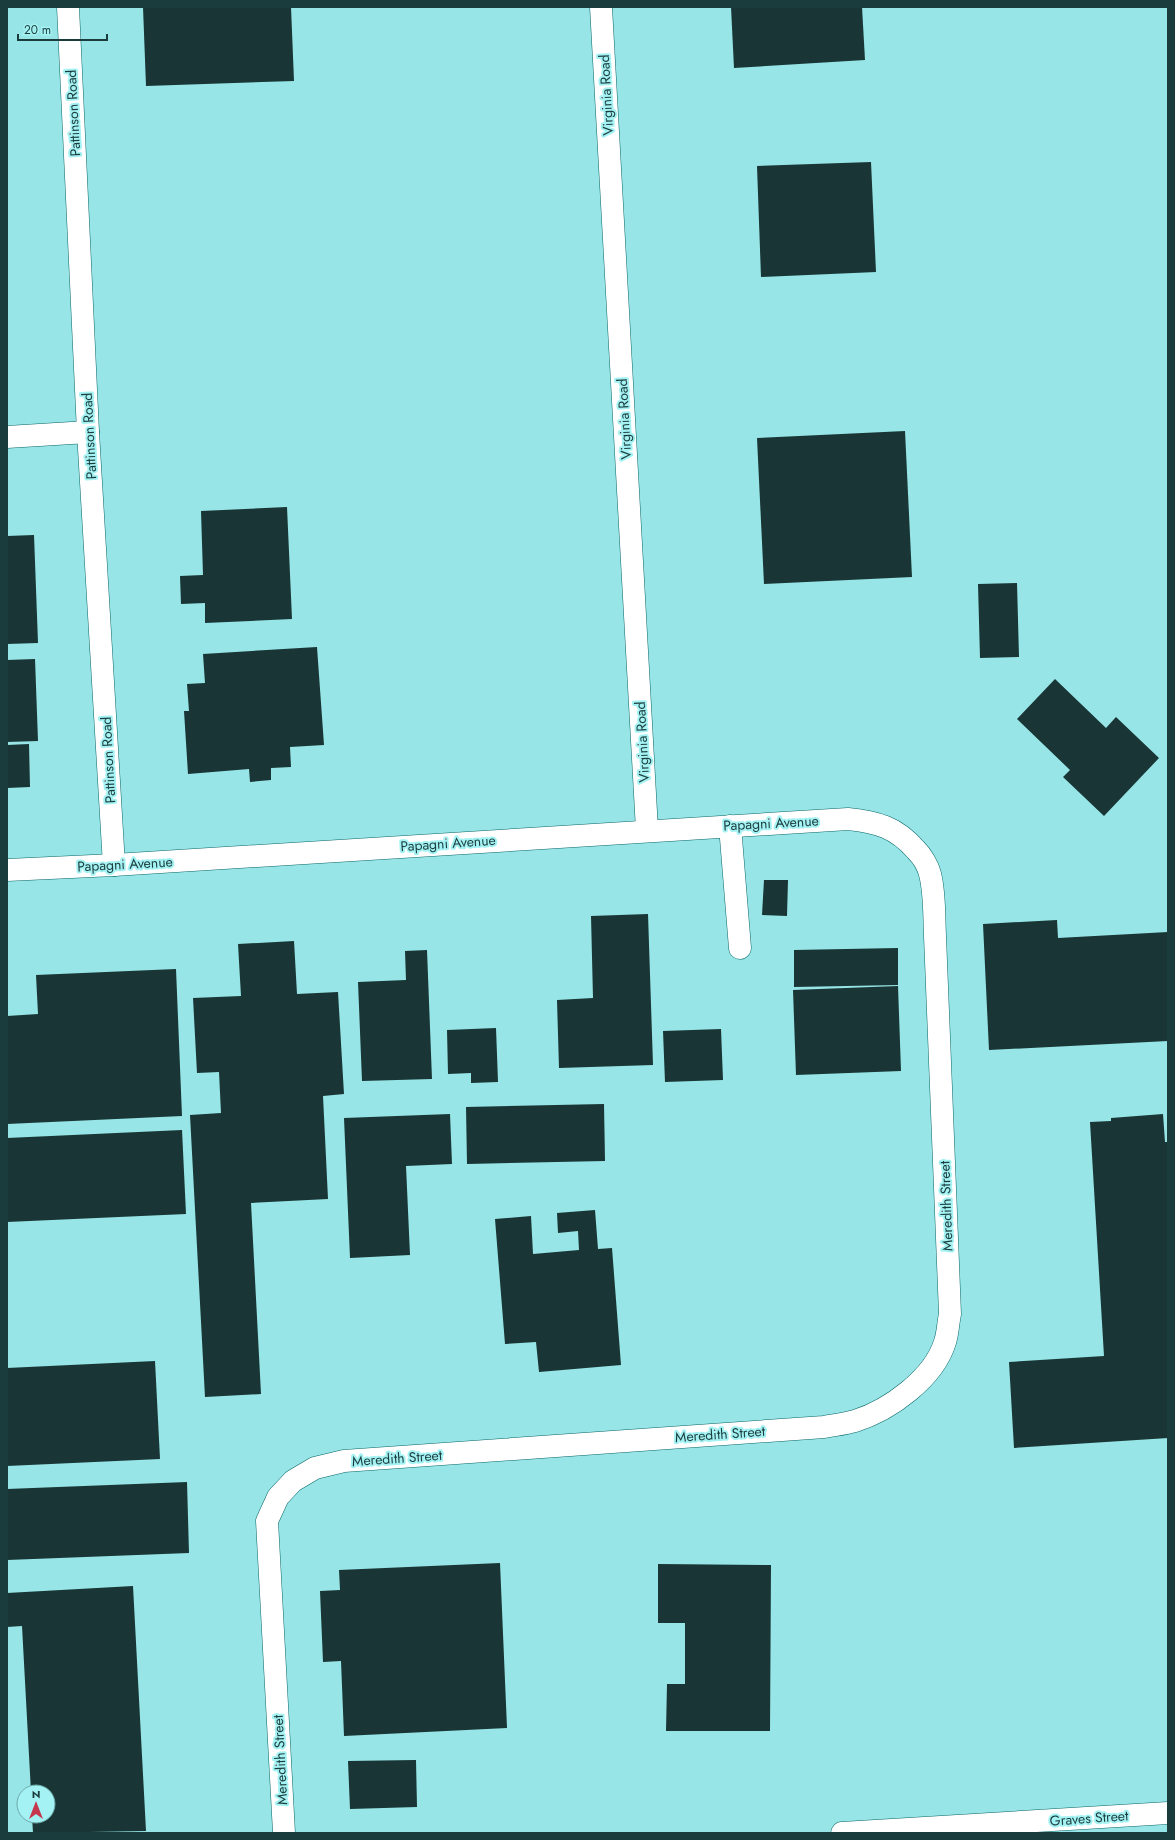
<svg xmlns="http://www.w3.org/2000/svg" width="1175" height="1840" font-family="Jost,sans-serif">
  <style>
    .building { fill: #193535 }
    .lines { fill: none; stroke-linecap: round; stroke-linejoin: round }
    .minor-casing { stroke: #096668; stroke-width: 23 }
    .minor { stroke: #fff; stroke-width: 22 }
    .labels { text-anchor: middle; stroke-width: 4; stroke-linejoin: round; paint-order: stroke }
    .street-label { font-size: 14px; fill: #1b3c3c; stroke: #a4f2f3 }
  </style>
  <rect width="100%" height="100%" fill="#97e5e6"/>
  <!-- building -->
  <g class="building">
    <polygon points="143,7 291,7 294,81 146,86"/>
    <polygon points="731,7 862,7 865,60 734,68"/>
    <polygon points="871,162 876,272 761,277 757,166"/>
    <polygon points="905,431 912,577 764,584 757,438"/>
    <polygon points="287,507 292,619 205,623 205,603 181,604 180,576 203,575 201,511"/>
    <polygon points="34,535 38,643 7,644 7,536"/>
    <polygon points="1017,583 1019,657 980,658 978,584"/>
    <polygon points="317,647 324,745 290,747 291,767 271,768 271,780 250,782 249,769 188,774 184,711 189,711 187,684 205,683 203,654"/>
    <polygon points="35,659 38,741 7,742 7,660"/>
    <polygon points="1055,679 1106,728 1116,717 1159,758 1104,816 1063,777 1070,770 1017,719"/>
    <polygon points="29,744 30,787 7,788 7,745"/>
    <polygon points="764,880 788,880 787,916 762,915"/>
    <polygon points="648,914 653,1065 559,1068 557,1000 593,998 591,916"/>
    <polygon points="1057,920 1058,938 1168,932 1168,1041 989,1050 983,924"/>
    <polygon points="294,941 297,994 338,992 344,1094 323,1096 328,1199 251,1203 261,1394 205,1397 190,1115 221,1113 219,1072 197,1073 193,998 241,996 238,944"/>
    <polygon points="898,948 898,985 794,987 794,950"/>
    <polygon points="427,950 432,1079 362,1081 358,982 406,980 405,951"/>
    <polygon points="176,969 182,1116 7,1124 7,1016 38,1014 36,975"/>
    <polygon points="898,986 901,1071 796,1075 793,990"/>
    <polygon points="496,1028 498,1082 471,1083 471,1073 448,1074 447,1030"/>
    <polygon points="721,1029 723,1080 665,1082 663,1031"/>
    <polygon points="604,1104 605,1161 467,1164 466,1107"/>
    <polygon points="450,1114 452,1164 406,1166 410,1255 350,1258 344,1118"/>
    <polygon points="1163,1114 1165,1142 1168,1142 1168,1438 1014,1448 1009,1362 1104,1356 1090,1122 1111,1121 1111,1118"/>
    <polygon points="182,1130 186,1214 7,1222 7,1138"/>
    <polygon points="595,1210 598,1249 612,1248 621,1365 539,1372 536,1342 505,1344 495,1219 531,1216 533,1254 579,1250 578,1231 558,1233 557,1213"/>
    <polygon points="155,1361 160,1459 7,1466 7,1368"/>
    <polygon points="187,1482 189,1553 7,1560 7,1489"/>
    <polygon points="500,1563 507,1728 344,1736 341,1661 323,1662 320,1591 340,1590 339,1570"/>
    <polygon points="658,1564 771,1565 770,1731 666,1731 667,1684 685,1684 685,1623 658,1623"/>
    <polygon points="133,1586 146,1831 33,1833 32,1816 48,1816 48,1792 31,1792 22,1626 7,1627 7,1593"/>
    <polygon points="416,1760 417,1807 350,1809 348,1761"/>
  </g>
  <g class="lines">
    <!-- minor casing -->
    <g class="minor-casing">
      <g id="minor">
        <polyline points="68,7 88,432 114,865"/>
        <polyline points="601,7 647,830"/>
        <polyline points="7,437 88,432"/>
        <polyline points="730,826 740,948"/>
        <path d="M 7,870 L 114,865 L 848,819 C 877,822 896,827 916,850 C 922,856 928,866 930,874 C 935,893 934,916 935,936 L 950,1314 C 948,1323 948,1333 945,1342 C 934,1378 890,1410 855,1421 C 845,1424 834,1425 824,1427 L 344,1461 L 315,1468 L 293,1481 L 278,1497 L 267,1521 L 284,1833"/>
        <polyline points="842,1833 1168,1813"/>
      </g>
    </g>
    <!-- minor -->
    <use href="#minor" class="minor"/>
  </g>
  <g class="labels">
    <!-- street labels -->
    <g class="street-label">
      <text transform="translate(606 95) rotate(-93)" y="5">Virginia Road</text>
      <text transform="translate(73 113) rotate(-93)" y="5">Pattinson Road</text>
      <text transform="translate(624 419) rotate(-93)" y="5">Virginia Road</text>
      <text transform="translate(89 436) rotate(-93)" y="5">Pattinson Road</text>
      <text transform="translate(642 742) rotate(-93)" y="5">Virginia Road</text>
      <text transform="translate(108 760) rotate(-93)" y="5">Pattinson Road</text>
      <text transform="translate(771 823) rotate(-3)" y="5">Papagni Avenue</text>
      <text transform="translate(448 843) rotate(-4)" y="5">Papagni Avenue</text>
      <text transform="translate(125 864) rotate(-3)" y="5">Papagni Avenue</text>
      <text transform="translate(946 1206) rotate(-92)" y="5">Meredith Street</text>
      <text transform="translate(720 1434) rotate(-4)" y="5">Meredith Street</text>
      <text transform="translate(397 1458) rotate(-4)" y="5">Meredith Street</text>
      <text transform="translate(280 1760) rotate(-93)" y="5">Meredith Street</text>
      <text transform="translate(1089 1818) rotate(-4)" y="5">Graves Street</text>
    </g>
  </g>
  <!-- border -->
  <rect width="1175" height="1840" fill="none" stroke="#1b3c3c" stroke-width="16"/>
  <!-- north arrow -->
  <g transform="translate(36 1804)"><circle r="19" fill="#a4f2f3" stroke="#6da9aa"/>
  <path d="M0-3L7 15L0 10L-7 15Z" fill="#c6364c"/>
  <text y="-6" font-size="11" font-weight="bold" text-anchor="middle" fill="#1b3c3c">N</text>
  </g>
  <!-- scale -->
  <path d="M18 34v6h89v-6" fill="none" stroke="#1b3c3c" stroke-width="2"/>
  <text x="24" y="34" font-size="12" fill="#1b3c3c" stroke="#a4f2f3" stroke-width="3" paint-order="stroke">20 m</text>
</svg>
